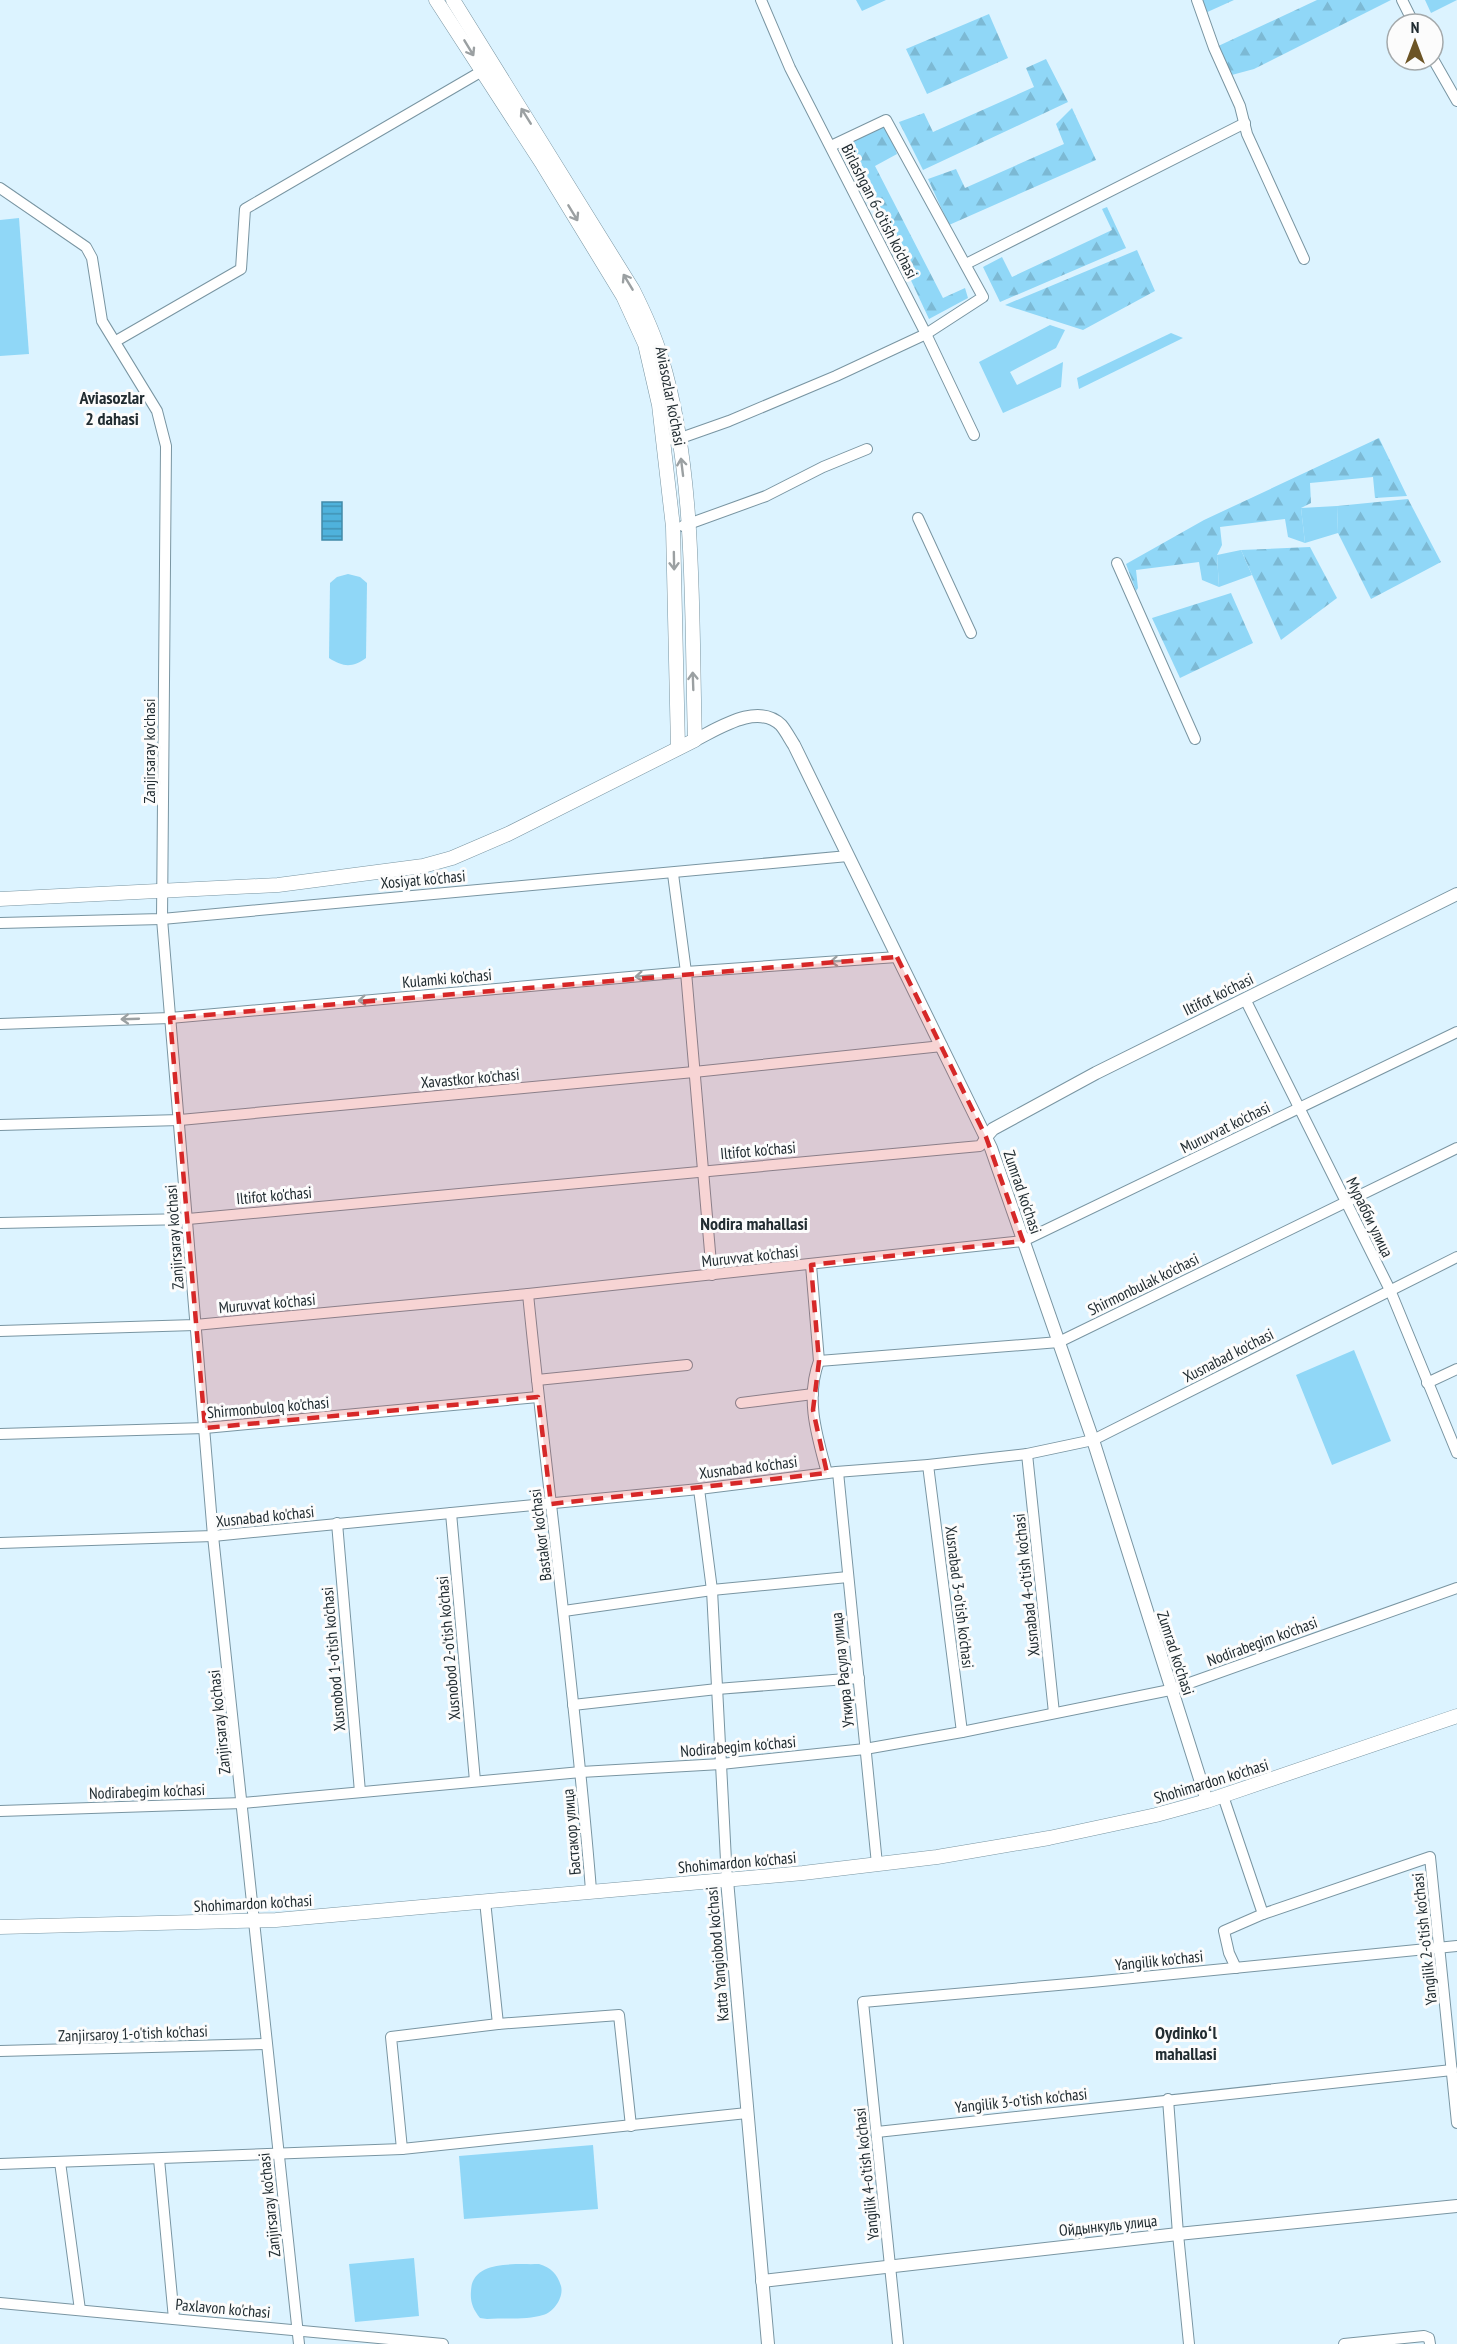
<svg xmlns="http://www.w3.org/2000/svg" width="1457" height="2344" font-family="'PT Sans Narrow',sans-serif">
  <style>
    .forest { fill: url(#forest-firs) }
    .garden { fill: #90d7f7 }
    .water { fill: url(#water-rules); stroke: #418aa9; stroke-width: 1.5 }
    .lines { fill: none; stroke-linecap: round; stroke-linejoin: round }
    .minor-casing { stroke: #7995a2; stroke-width: 12 }
    .tertiary-casing { stroke: #7995a2; stroke-width: 14 }
    .secondary-casing { stroke: #7995a2; stroke-width: 15 }
    .minor { stroke: #fff; stroke-width: 10 }
    .tertiary { stroke: #fff; stroke-width: 12 }
    .secondary { stroke: #fff; stroke-width: 14 }
    .oneway { stroke: #9ba0a2 }
    .marked { fill: #d62828; fill-opacity: 0.2; stroke: #d62828; stroke-width: 4.5; stroke-dasharray: 12 8; stroke-linejoin: round }
    .labels { text-anchor: middle; stroke-width: 6; stroke-linejoin: round; paint-order: stroke }
    .street-label { font-size: 16px; fill: #212c31; stroke: #fcfcfc }
    .neighbourhood-label { font-size: 18px; font-weight: bold; fill: #212c31; stroke: #fcfcfc }
  </style>
  <defs>
    <pattern id="forest-firs" width="22" height="20" patternUnits="userSpaceOnUse" patternTransform="scale(1.5)"><rect width="22" height="20" fill="#90d7f7"/><path d="M5 1l3.5 6h-7zM16 11l3.5 6h-7z" fill="#7cb9d4"/></pattern>
    <pattern id="water-rules" width="6" height="5" patternUnits="userSpaceOnUse" patternTransform="scale(1.5)"><rect width="6" height="5" fill="#4fb2dc"/><path d="M0 2.5h6" fill="none" stroke="#4191b3"/></pattern>
  </defs>
  <rect width="100%" height="100%" fill="#dcf3ff"/>
  <!-- forest -->
  <g class="forest">
    <polygon points="1197,0 1234,0 1203,14"/>
    <polygon points="1317,0 1391,0 1254,69 1228,76 1214,48"/>
    <polygon points="989,14 1008,58 927,94 906,49"/>
    <polygon points="1046,59 1068,102 923,170 899,122 924,113 933,132 1034,87 1026,68"/>
    <polygon points="1072,108 1096,160 949,225 928,179 956,169 965,188 1064,144 1056,124"/>
    <polygon points="886,120 897,154 875,166 943,298 965,288 968,298 929,319 846,141"/>
    <polygon points="1107,207 1126,248 1000,302 983,267 1002,257 1012,277 1112,230 1102,209"/>
    <polygon points="1137,250 1155,291 1083,330 1005,305"/>
    <polygon points="1379,438 1407,496 1375,498 1373,477 1310,483 1311,503 1301,508 1305,543 1288,537 1285,519 1220,527 1222,545 1217,555 1219,587 1202,580 1199,562 1136,570 1138,588 1136,591 1126,564 1204,520"/>
    <polygon points="1408,499 1441,562 1371,599 1338,533 1337,506"/>
    <polygon points="1310,547 1337,598 1281,640 1241,550"/>
    <polygon points="1231,593 1253,643 1180,678 1152,618"/>
  </g>
  <!-- garden -->
  <g class="garden">
    <polygon points="856,0 886,0 862,11"/>
    <polygon points="1425,0 1457,0 1431,13"/>
    <polygon points="19,218 29,354 0,356 0,220"/>
    <polygon points="1050,325 1065,330 1056,348 1010,372 1017,385 1063,362 1061,387 1003,413 979,362"/>
    <polygon points="1171,333 1183,338 1079,389 1077,378"/>
    <polygon points="1337,506 1338,533 1305,543 1301,508"/>
    <polygon points="1241,550 1252,575 1219,587 1217,555"/>
    <path d="M 348,574 L 360,577 L 367,583 L 366,658 C 352,668 343,667 329,658 L 330,583 L 337,577 Z"/>
    <polygon points="1354,1350 1391,1441 1332,1465 1296,1375"/>
    <polygon points="593,2145 598,2209 464,2219 459,2156"/>
    <polygon points="414,2258 419,2316 355,2322 349,2264"/>
    <path d="M 539,2264 C 551,2268 557,2273 561,2286 C 564,2297 554,2312 543,2315 C 528,2320 503,2318 487,2319 L 480,2318 C 473,2309 470,2302 471,2291 C 472,2259 516,2265 539,2264 Z"/>
  </g>
  <!-- water -->
  <rect class="water" x="322" y="502" width="20" height="38"/>
  <g class="lines">
    <!-- minor casing -->
    <g class="minor-casing">
      <g id="minor">
        <polyline points="761,0 790,68 926,334 974,435"/>
        <polyline points="1197,0 1214,48 1240,106 1247,134 1304,259"/>
        <polyline points="1402,0 1414,24"/>
        <polyline points="1433,59 1457,101"/>
        <polyline points="0,188 86,247 92,258 102,321 157,411 166,446 162,919 213,1536 299,2344"/>
        <polyline points="966,264 1245,123"/>
        <polyline points="116,341 241,269 245,209 489,67"/>
        <polyline points="664,440 678,439 729,421 836,376 926,334 983,297 886,120 831,146"/>
        <polyline points="918,518 971,633"/>
        <polyline points="683,526 766,496 823,467 867,449"/>
        <polyline points="1117,563 1195,739"/>
        <polyline points="673,874 686,972 712,1275"/>
        <polyline points="0,923 162,919 848,856"/>
        <polyline points="1245,999 1390,1290 1457,1453"/>
        <polyline points="0,1024 170,1018 686,972 897,957"/>
        <polyline points="0,1125 180,1120 694,1072 942,1046"/>
        <polyline points="0,1223 188,1219 980,1146 986,1137"/>
        <path d="M 811,1265 L 819,1361 C 805,1399 817,1436 827,1473"/>
        <path d="M 528,1294 C 548,1493 575,1691 591,1890"/>
        <polyline points="0,1331 195,1325 528,1294 1023,1241 1457,1032"/>
        <polyline points="819,1361 1059,1342 1457,1148"/>
        <polyline points="537,1380 687,1365"/>
        <polyline points="1427,1383 1457,1369"/>
        <polyline points="741,1403 813,1394"/>
        <polyline points="0,1434 205,1428 538,1397"/>
        <polyline points="1027,1454 1054,1713"/>
        <polyline points="928,1465 962,1732"/>
        <polyline points="838,1472 877,1864"/>
        <polyline points="699,1489 712,1590 727,1880"/>
        <polyline points="451,1513 475,1781"/>
        <polyline points="337,1523 360,1792"/>
        <polyline points="0,1543 213,1536 699,1489 836,1472 928,1465 1027,1454 1093,1440 1457,1257"/>
        <polyline points="564,1611 712,1590 848,1577"/>
        <polyline points="573,1705 717,1689 859,1678"/>
        <polyline points="1223,1796 1263,1914"/>
        <polyline points="0,1811 243,1803 581,1772 721,1764 865,1749 962,1732 1170,1690 1457,1588"/>
        <polyline points="485,1901 498,2024"/>
        <polyline points="1236,1968 1229,1953 1224,1931 1263,1914 1430,1857 1457,2123"/>
        <polyline points="0,2051 266,2044"/>
        <polyline points="1168,2099 1178,2234 1189,2344"/>
        <polyline points="877,2132 1452,2070"/>
        <polyline points="402,2149 391,2037 498,2024 619,2015 631,2126"/>
        <polyline points="159,2159 174,2319"/>
        <polyline points="60,2162 80,2310"/>
        <polyline points="0,2164 402,2149 747,2113"/>
        <polyline points="0,2303 443,2344"/>
        <polyline points="898,2344 863,2002 1092,1982 1457,1946"/>
        <polyline points="1344,2344 1424,2336 1429,2338 1430,2344"/>
      </g>
    </g>
    <!-- tertiary casing -->
    <g class="tertiary-casing">
      <g id="tertiary">
        <path d="M 695,740 C 718,729 757,702 781,725 C 786,731 790,739 794,745 L 991,1148 L 1093,1440 L 1207,1801"/>
        <polyline points="986,1137 993,1129 1096,1073 1457,894"/>
        <polyline points="727,1880 768,2344"/>
        <polyline points="762,2281 1178,2234 1457,2206"/>
      </g>
    </g>
    <!-- secondary casing -->
    <g class="secondary-casing">
      <g id="secondary">
        <polyline points="436,0 543,165 623,296 645,344 659,405 673,527 678,748"/>
        <path d="M 0,899 L 278,885 L 423,866 L 452,858 L 508,834 L 695,740 C 691,618 697,473 661,357 C 654,334 644,312 633,290 L 453,0"/>
        <polyline points="0,1927 276,1920 803,1873 937,1857 1049,1838 1156,1815 1207,1801 1457,1716"/>
      </g>
    </g>
    <!-- minor -->
    <use href="#minor" class="minor"/>
    <!-- tertiary -->
    <use href="#tertiary" class="tertiary"/>
    <!-- secondary -->
    <use href="#secondary" class="secondary"/>
  </g>
  <!-- one-way arrows -->
  <defs><path id="oneway-shaft" d="M-6 0H5M1.5-3L5.5 0L1.5 3" fill="none" stroke-width="1.6" stroke-linecap="round" stroke-linejoin="round" transform="scale(1.5)"/></defs>
  <g class="oneway">
    <use href="#oneway-shaft" transform="translate(469 48) rotate(59)"/>
    <use href="#oneway-shaft" transform="translate(526 116) rotate(-122)"/>
    <use href="#oneway-shaft" transform="translate(573 213) rotate(59)"/>
    <use href="#oneway-shaft" transform="translate(628 282) rotate(-121)"/>
    <use href="#oneway-shaft" transform="translate(682 467) rotate(-97)"/>
    <use href="#oneway-shaft" transform="translate(674 561) rotate(89)"/>
    <use href="#oneway-shaft" transform="translate(693 681) rotate(-92)"/>
    <use href="#oneway-shaft" transform="translate(839 961) rotate(176)"/>
    <use href="#oneway-shaft" transform="translate(644 976) rotate(175)"/>
    <use href="#oneway-shaft" transform="translate(367 1000) rotate(175)"/>
    <use href="#oneway-shaft" transform="translate(130 1019) rotate(178)"/>
  </g>
  <!-- marked area -->
  <path class="marked" d="M 897,957 L 986,1137 L 1023,1241 L 811,1265 L 819,1361 L 813,1410 L 827,1473 L 551,1504 L 538,1397 L 205,1428 L 170,1018 Z"/>
  <g class="labels">
    <!-- street labels -->
    <g class="street-label">
      <text transform="translate(880 211) rotate(63)" y="6">Birlashgan 6-o'tish ko'chasi</text>
      <text transform="translate(671 396) rotate(79)" y="6">Aviasozlar ko'chasi</text>
      <text transform="translate(149 751) rotate(-90)" y="6">Zanjirsaray ko'chasi</text>
      <text transform="translate(423 879) rotate(-5)" y="6">Xosiyat ko'chasi</text>
      <text transform="translate(447 978) rotate(-5)" y="6">Kulamki ko'chasi</text>
      <text transform="translate(1218 994) rotate(-26)" y="6">Iltifot ko'chasi</text>
      <text transform="translate(470 1078) rotate(-5)" y="6">Xavastkor ko'chasi</text>
      <text transform="translate(1225 1127) rotate(-26)" y="6">Muruvvat ko'chasi</text>
      <text transform="translate(758 1150) rotate(-5)" y="6">Iltifot ko'chasi</text>
      <text transform="translate(1023 1192) rotate(71)" y="6">Zumrad ko'chasi</text>
      <text transform="translate(274 1195) rotate(-5)" y="6">Iltifot ko'chasi</text>
      <text transform="translate(1370 1217) rotate(64)" y="6">Мурабби улица</text>
      <text transform="translate(174 1237) rotate(-94)" y="6">Zanjirsaray ko'chasi</text>
      <text transform="translate(750 1256) rotate(-6)" y="6">Muruvvat ko'chasi</text>
      <text transform="translate(1143 1284) rotate(-26)" y="6">Shirmonbulak ko'chasi</text>
      <text transform="translate(267 1303) rotate(-5)" y="6">Muruvvat ko'chasi</text>
      <text transform="translate(1228 1355) rotate(-27)" y="6">Xusnabad ko'chasi</text>
      <text transform="translate(268 1407) rotate(-5)" y="6">Shirmonbuloq ko'chasi</text>
      <text transform="translate(748 1467) rotate(-7)" y="6">Xusnabad ko'chasi</text>
      <text transform="translate(265 1516) rotate(-6)" y="6">Xusnabad ko'chasi</text>
      <text transform="translate(540 1535) rotate(-97)" y="6">Bastakor ko'chasi</text>
      <text transform="translate(1026 1585) rotate(-96)" y="6">Xusnabad 4-o'tish ko'chasi</text>
      <text transform="translate(960 1597) rotate(83)" y="6">Xusnabad 3-o'tish ko'chasi</text>
      <text transform="translate(1262 1641) rotate(-20)" y="6">Nodirabegim ko'chasi</text>
      <text transform="translate(448 1648) rotate(-95)" y="6">Xusnobod 2-o'tish ko'chasi</text>
      <text transform="translate(1176 1653) rotate(72)" y="6">Zumrad ko'chasi</text>
      <text transform="translate(333 1659) rotate(-95)" y="6">Xusnobod 1-o'tish ko'chasi</text>
      <text transform="translate(842 1670) rotate(-96)" y="6">Уткира Расула улица</text>
      <text transform="translate(219 1722) rotate(-96)" y="6">Zanjirsaray ko'chasi</text>
      <text transform="translate(738 1746) rotate(-5)" y="6">Nodirabegim ko'chasi</text>
      <text transform="translate(1211 1781) rotate(-17)" y="6">Shohimardon ko'chasi</text>
      <text transform="translate(147 1791) rotate(-2)" y="6">Nodirabegim ko'chasi</text>
      <text transform="translate(571 1832) rotate(-95)" y="6">Бастакор улица</text>
      <text transform="translate(737 1862) rotate(-5)" y="6">Shohimardon ko'chasi</text>
      <text transform="translate(253 1903) rotate(-3)" y="6">Shohimardon ko'chasi</text>
      <text transform="translate(1424 1939) rotate(-96)" y="6">Yangilik 2-o'tish ko'chasi</text>
      <text transform="translate(717 1954) rotate(-95)" y="6">Katta Yangiobod ko'chasi</text>
      <text transform="translate(1159 1960) rotate(-6)" y="6">Yangilik ko'chasi</text>
      <text transform="translate(133 2033) rotate(-2)" y="6">Zanjirsaroy 1-o'tish ko'chasi</text>
      <text transform="translate(1021 2100) rotate(-6)" y="6">Yangilik 3-o'tish ko'chasi</text>
      <text transform="translate(866 2174) rotate(-96)" y="6">Yangilik 4-o'tish ko'chasi</text>
      <text transform="translate(269 2205) rotate(-96)" y="6">Zanjirsaray ko'chasi</text>
      <text transform="translate(1108 2225) rotate(-6)" y="6">Ойдынкуль улица</text>
      <text transform="translate(223 2308) rotate(5)" y="6">Paxlavon ko'chasi</text>
    </g>
    <!-- neighbourhood labels -->
    <g class="neighbourhood-label">
      <text x="112" y="404">Aviasozlar<tspan x="112" dy="21">2 dahasi</tspan></text>
      <text x="754" y="1230">Nodira mahallasi</text>
      <text x="1186" y="2039">Oydinkoʻl<tspan x="1186" dy="21">mahallasi</tspan></text>
    </g>
  </g>
  <!-- north arrow -->
  <g transform="translate(1415 42)"><circle r="28" fill="#fcfcfc" stroke="#a4a9ab" stroke-width="1.5"/>
  <path d="M0-4.5L10 22L0 15L-10 22Z" fill="#6c5425"/>
  <text y="-9" font-size="16" font-weight="bold" text-anchor="middle" fill="#212c31">N</text>
  </g>
</svg>
